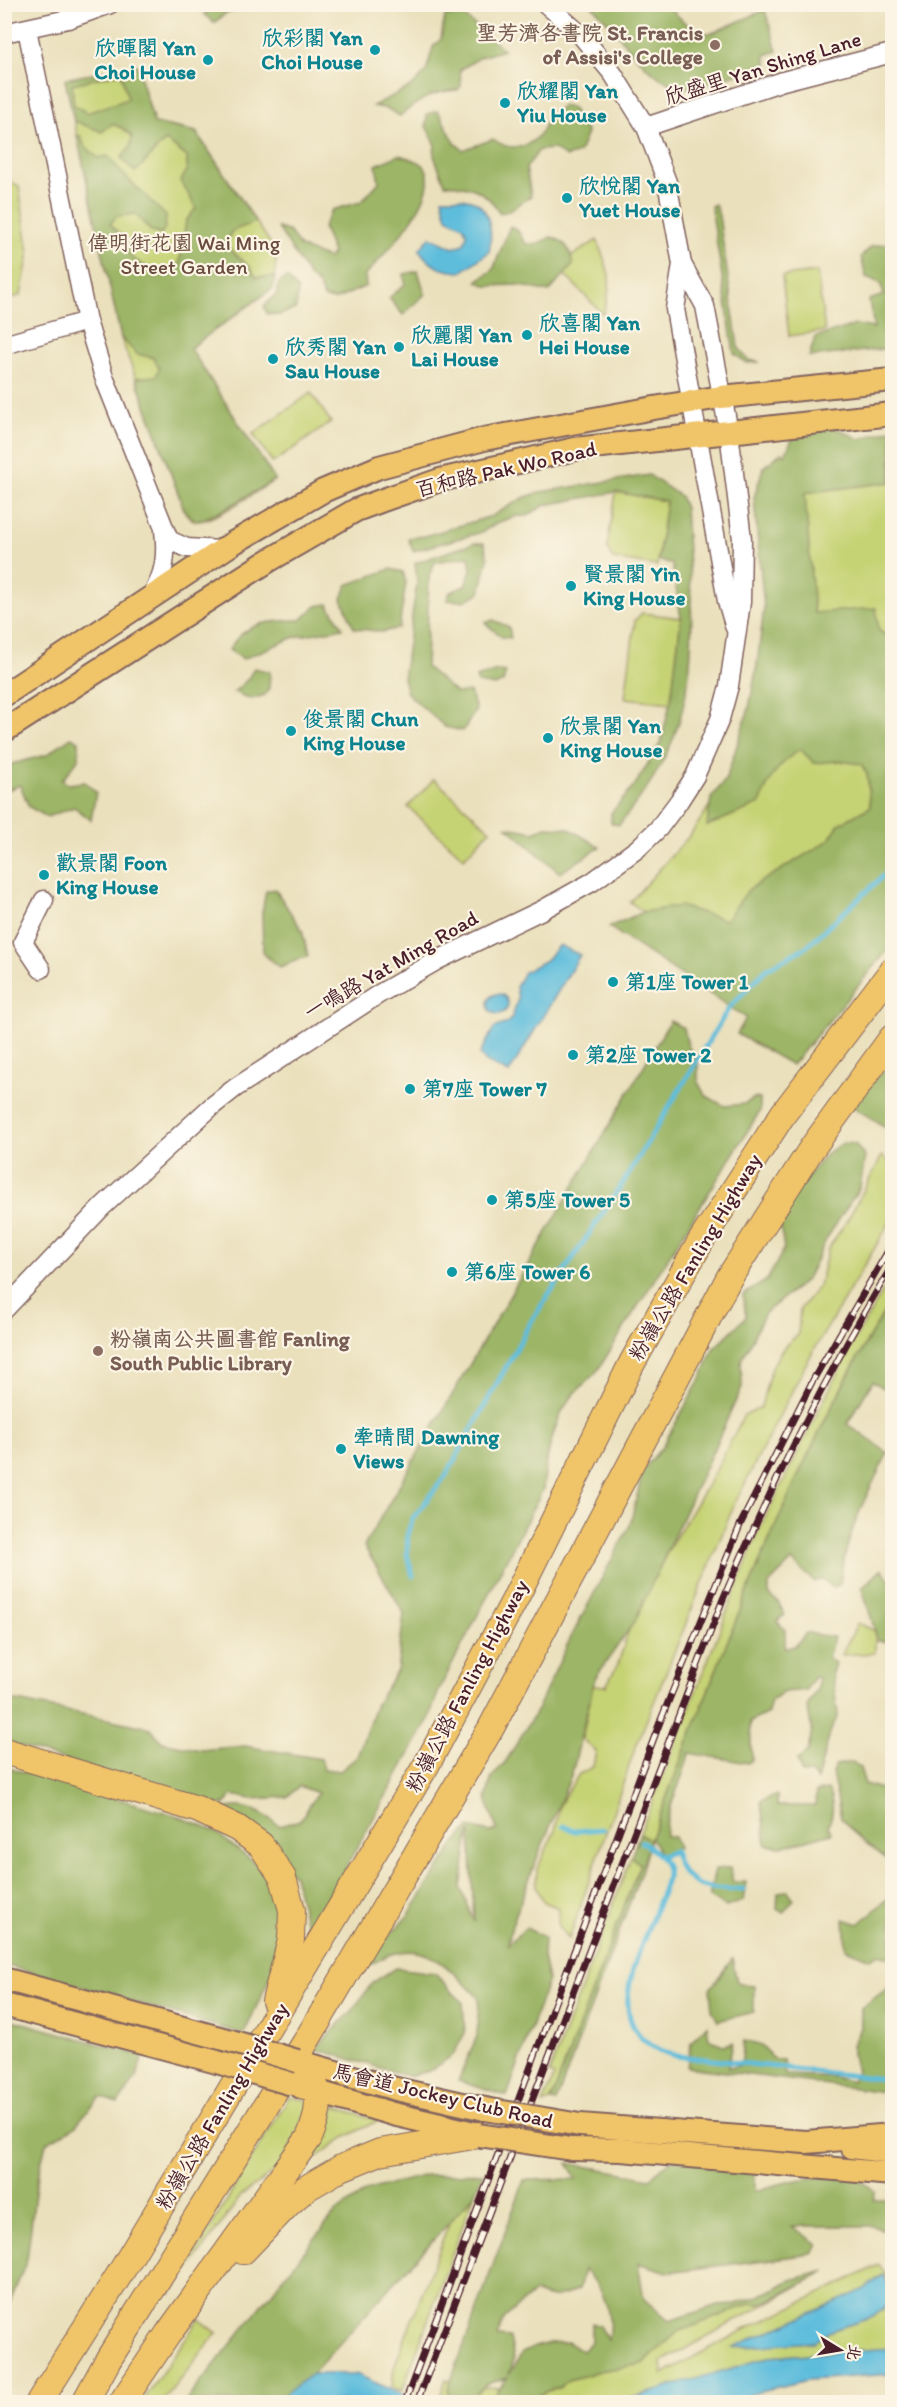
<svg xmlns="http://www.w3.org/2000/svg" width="897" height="2407" font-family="Itim,'LXGW WenKai TC',sans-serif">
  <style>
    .green { fill: #c6d375; stroke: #887950; stroke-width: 1.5 }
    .forest { fill: #9cb566; stroke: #736a48; stroke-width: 1.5; fill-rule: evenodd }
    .water { fill: #5ebddc; stroke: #546e84; stroke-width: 1.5 }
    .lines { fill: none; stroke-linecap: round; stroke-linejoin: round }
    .stream { stroke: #5ebddc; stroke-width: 5 }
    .minor-casing { stroke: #82635e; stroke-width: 21 }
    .major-casing { stroke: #82635e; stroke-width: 26 }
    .highway-casing { stroke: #82635e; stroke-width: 28 }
    .minor { stroke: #fff; stroke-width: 18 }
    .major { stroke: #f0c469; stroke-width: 22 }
    .highway { stroke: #f0c469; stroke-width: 26 }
    .rail-casing { stroke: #4a1f2b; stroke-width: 7 }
    .rail { stroke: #fcf5e5; stroke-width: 4.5; stroke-dasharray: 14; stroke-linecap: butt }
    .major-bridge-casing { stroke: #82635e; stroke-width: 26; stroke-linecap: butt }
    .major-bridge { stroke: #f0c469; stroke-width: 22 }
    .education-dot { fill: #8d6e63; stroke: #fcf5e5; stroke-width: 2 }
    .culture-dot { fill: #0f9aa8; stroke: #fcf5e5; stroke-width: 2 }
    .labels { text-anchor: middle; stroke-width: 4.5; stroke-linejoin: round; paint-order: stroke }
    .education-label { font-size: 21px; font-weight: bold; fill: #785e54; stroke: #fcf5e5; text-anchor: end }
    .culture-label { font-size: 21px; font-weight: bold; fill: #0d838f; stroke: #fcf5e5; text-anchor: start }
    .street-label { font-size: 21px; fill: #4a1f2b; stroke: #fcf5e5 }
    .park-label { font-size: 21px; fill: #694c3e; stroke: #fcf5e5 }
  </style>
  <rect width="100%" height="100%" fill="#fcf5e5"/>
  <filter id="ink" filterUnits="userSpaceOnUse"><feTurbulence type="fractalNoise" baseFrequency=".0167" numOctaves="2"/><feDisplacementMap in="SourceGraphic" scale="12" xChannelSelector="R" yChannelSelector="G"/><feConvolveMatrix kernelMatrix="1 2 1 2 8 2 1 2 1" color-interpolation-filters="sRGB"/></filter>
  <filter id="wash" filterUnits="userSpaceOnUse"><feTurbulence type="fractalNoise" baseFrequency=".008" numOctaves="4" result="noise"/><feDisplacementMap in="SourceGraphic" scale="24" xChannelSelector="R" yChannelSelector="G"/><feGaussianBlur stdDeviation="1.35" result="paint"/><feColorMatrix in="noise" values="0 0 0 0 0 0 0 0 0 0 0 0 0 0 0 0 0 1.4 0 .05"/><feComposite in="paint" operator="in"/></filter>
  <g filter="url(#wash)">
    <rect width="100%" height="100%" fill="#eae0bc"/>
    <!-- green -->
    <g class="green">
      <path d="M 137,65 L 154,123 L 196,132 L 277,253 L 273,288 L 190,348 L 275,480 C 258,490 215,522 196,521 C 190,520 188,516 185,512 L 121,338 L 65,79 Z"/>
      <polygon points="5,179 19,186 29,253 21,295 5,301"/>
      <path d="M 597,240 C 610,274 614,278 603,314 L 556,266 Z"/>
      <polygon points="817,272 825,331 789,336 782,276"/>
      <polygon points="311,393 331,422 273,463 253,434"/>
      <polygon points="892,446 892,917 803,1027 630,902 691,834 722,787 754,714 769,603 765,480"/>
      <polygon points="616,492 666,501 657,566 613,559 607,547"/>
      <polygon points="642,613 681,618 671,703 625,698 635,620"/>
      <polygon points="434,779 490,830 464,858 408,807"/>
      <path d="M 882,1156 L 892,1164 L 892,1219 L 808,1360 L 734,1505 L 635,1749 L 569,1939 L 558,1926 L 559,1908 L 544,1902 L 536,1887 L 537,1869 L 555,1830 L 560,1804 L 579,1774 L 593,1767 L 596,1751 L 582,1739 L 593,1685 L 606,1686 L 618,1664 L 630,1627 L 671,1545 L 715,1472 L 744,1415 L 761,1407 C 768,1379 773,1351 798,1335 L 800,1309 L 819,1286 L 828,1249 L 848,1219 Z"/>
      <path d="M 892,1276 L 892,1299 C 789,1467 722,1657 650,1840 L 640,1833 L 759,1530 L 852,1344 Z"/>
      <polygon points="858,1623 875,1631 875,1653 841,1655"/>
      <polygon points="631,1857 640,1864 551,2101 543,2104 554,2076 549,2074"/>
      <polygon points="289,2097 311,2101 284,2164 241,2196 170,2295"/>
      <polygon points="335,2107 379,2120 346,2137 306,2164 329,2133"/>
      <polygon points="474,2195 402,2391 392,2387 394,2367 450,2221"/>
      <polygon points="879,2265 892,2281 882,2275 863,2290 813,2342 830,2331 873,2317 892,2301 892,2348 769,2357 619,2402 427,2402 428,2400 439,2400 446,2379 470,2386 501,2388 649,2333 811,2279 661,2362 662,2374 742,2331"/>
      <polygon points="199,2319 217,2333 162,2402 142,2402"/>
    </g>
    <!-- forest -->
    <g class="forest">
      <polygon points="214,5 214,4 254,5 225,14 214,23 204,14"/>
      <path d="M 591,5 L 667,5 C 680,17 692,35 712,33 L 765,10 L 777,51 L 765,55 L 767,64 C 753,68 699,88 687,88 C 647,85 619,29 591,5 Z"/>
      <path d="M 463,15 L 504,50 L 480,57 L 460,70 L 461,86 L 458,90 C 433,91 419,100 400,116 L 388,109 L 373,106 L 412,86 L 426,72 L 433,47 L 441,39 L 445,16 Z"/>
      <path d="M 137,65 L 154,123 L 196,132 L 256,222 L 232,231 L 225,245 L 250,267 L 256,277 L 275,277 L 273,288 L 190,348 L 275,480 L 218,513 L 197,521 L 185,512 L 136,378 L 156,376 L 159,369 L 154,358 L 137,354 L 121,338 L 77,136 L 81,136 L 84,145 L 98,158 L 108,156 L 122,173 L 166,216 L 165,227 L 161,235 L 151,231 L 135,214 L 117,216 L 110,224 L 124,238 L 131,257 L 146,267 L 155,277 L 179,267 L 186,221 L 196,208 L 181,181 L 187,170 L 187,157 L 166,141 C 156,146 147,163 135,172 L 121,158 L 130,148 L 132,136 L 122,128 L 112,124 L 102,132 L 74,121 L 65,79 ZM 121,73 L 128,99 L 87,113 L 74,105 L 72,84 Z"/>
      <path d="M 563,106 L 572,108 L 587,133 L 579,153 L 566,157 L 554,149 L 539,150 L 526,168 L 531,196 L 509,211 L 500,213 C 486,190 470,185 445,184 L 434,156 L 435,143 L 426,126 L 427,114 L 438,111 L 455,143 L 463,150 L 493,139 C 509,151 526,150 539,135 C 544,130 544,123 548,118 C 552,113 558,109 563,106 Z"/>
      <path d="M 399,155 C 406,158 419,159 424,166 C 445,193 383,256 365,275 L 366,286 L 335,300 L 324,298 L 318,284 L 310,278 L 278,228 L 290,232 L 300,247 L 328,258 L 333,253 L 323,227 L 332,210 L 361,202 L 379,182 L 376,165 Z"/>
      <polygon points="715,204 719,216 738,347 748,360 760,362 746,363 734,353 711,206"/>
      <path d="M 510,226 L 518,231 L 525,243 L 535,245 L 551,237 C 567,242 570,249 573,265 L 549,292 L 518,285 L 486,286 L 477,281 L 493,270 Z"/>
      <polygon points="892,243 892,348 809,357 815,337 856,325 874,328 869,300 884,295 880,283 866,277 861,257 872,246"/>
      <polygon points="418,271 425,294 403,315 389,298 405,284 404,274"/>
      <polygon points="287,278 298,290 296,309 279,315 267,314 264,306 277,294 279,282"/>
      <path d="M 833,427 L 860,439 L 892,429 L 891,482 L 805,493 L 814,613 L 876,608 L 879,631 L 892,638 L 892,945 L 792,1065 L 737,1034 L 746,1018 L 609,927 L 643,912 L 680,906 L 726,920 L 749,889 L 828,841 L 839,824 L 870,807 L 867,774 L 861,764 L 839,761 L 814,763 L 800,749 C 777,766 769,777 760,804 L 707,826 L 711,798 L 726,779 L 749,708 L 757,665 L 764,608 L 754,498 L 763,468 L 782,452 L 785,455 L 792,439 Z"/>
      <path d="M 649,475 L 680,496 L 685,508 C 690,591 704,680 665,757 C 653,781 636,804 619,825 L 611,823 L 611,813 L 635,785 L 661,742 L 671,699 L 681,618 L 672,564 L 658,560 L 666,501 L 616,492 L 545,505 L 527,516 L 517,516 L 499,522 L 482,532 L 413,551 L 408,538 L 425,536 L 492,516 L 523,498 L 540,492 Z"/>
      <polygon points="474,543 484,543 488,558 480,593 464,601 447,600 450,592 465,586 471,570 469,556 435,562 429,576 426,667 456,693 470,692 476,710 463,731 445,727 407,693 403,678 417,582 415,563"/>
      <polygon points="390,569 403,572 406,582 399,628 383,632 354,628 342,599 347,585"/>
      <path d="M 328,604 L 343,628 L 295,637 L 243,659 L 229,650 C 245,621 271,621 301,620 L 316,606 Z"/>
      <polygon points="493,620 509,627 511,638 502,637 485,623"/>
      <polygon points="254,668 270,672 269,688 265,695 251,699 234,692 248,679"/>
      <polygon points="497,671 506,672 503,682 495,686 478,683 476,678"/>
      <polygon points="71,737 79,741 79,758 62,780 68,784 85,782 96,792 91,820 74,807 47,817 29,807 20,785 5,791 5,771 12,764 46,755"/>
      <polygon points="507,827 534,832 546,827 568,828 600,847 560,873"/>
      <polygon points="275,889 302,930 308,956 280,967 263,954 262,912 266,891"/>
      <path d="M 670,1021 L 684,1028 L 688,1046 L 698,1062 L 698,1082 L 705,1095 L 724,1106 L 744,1104 L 754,1098 L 760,1099 L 760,1111 L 598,1370 C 589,1380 579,1388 571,1398 C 552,1422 546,1459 543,1489 L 439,1690 L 429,1719 L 311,1930 L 305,1922 L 294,1875 L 224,1809 C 247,1802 262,1813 280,1826 L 300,1820 L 318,1793 L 299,1786 L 287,1797 L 252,1799 L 232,1795 L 224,1805 L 214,1805 L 5,1742 L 4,1703 L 17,1701 L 151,1728 L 162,1742 L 201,1750 L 245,1746 L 321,1759 L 324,1769 L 340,1771 L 357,1757 L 376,1704 L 397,1671 L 404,1613 L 364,1546 Z"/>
      <polygon points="892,1064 892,1121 887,1128 853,1107 873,1080"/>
      <path d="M 843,1143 L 855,1144 L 865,1157 L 860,1187 L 827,1238 L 807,1279 L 765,1313 L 741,1362 L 742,1387 L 635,1621 L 595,1678 L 572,1774 L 539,1853 L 512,1925 L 508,1944 L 526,1928 L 544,1937 L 543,1957 L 548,1980 L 507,2096 L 458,2081 L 477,2036 L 479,1998 C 444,1962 417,1931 368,1967 L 379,1944 L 406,1919 L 455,1843 L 469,1827 L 490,1832 L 497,1830 L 486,1798 L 492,1777 L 506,1761 L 537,1710 L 569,1641 L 630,1525 L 643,1470 L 662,1447 L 701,1378 L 713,1349 L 746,1317 L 743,1295 L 767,1280 L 784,1249 L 780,1221 L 791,1196 L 827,1153 ZM 469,1832 L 470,1832 L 474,1922 L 461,1888 Z"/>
      <path d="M 892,1299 L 892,1394 L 873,1381 L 847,1424 L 888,1453 C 866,1495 845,1536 840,1584 L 833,1588 L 823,1579 L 814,1582 L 792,1561 L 769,1584 L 769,1594 L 778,1602 L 785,1615 L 777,1621 L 785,1630 L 785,1648 L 795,1646 L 806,1633 L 834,1637 L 828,1658 L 835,1663 L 832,1673 L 838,1715 L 830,1733 L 817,1780 L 811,1773 L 802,1774 L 797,1760 L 808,1752 L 812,1730 L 807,1706 L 816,1691 L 819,1678 L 814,1677 L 806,1690 L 784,1692 L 771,1700 L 768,1713 L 750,1722 L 752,1760 L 748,1763 L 689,1753 C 685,1777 663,1814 666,1836 L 674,1837 L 678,1848 L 661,1856 L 651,1838 C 722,1655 789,1467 892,1299 Z"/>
      <polygon points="882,1569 892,1583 892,1642 878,1641 862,1588"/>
      <path d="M 853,1762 L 860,1768 L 865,1784 C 874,1788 885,1788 892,1794 L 892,1863 L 859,1838 L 841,1818 L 832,1773 L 836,1765 Z"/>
      <polygon points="5,1767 175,1815 214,1831 266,1872 280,1898 284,1946 244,2034 5,1965"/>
      <path d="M 828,1790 C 834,1803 834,1813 828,1826 L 832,1833 L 781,1847 L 766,1845 L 761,1801 L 777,1795 L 777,1806 L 815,1806 L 816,1792 Z"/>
      <polygon points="640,1833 650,1840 641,1872 556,2102 551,2101 640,1864 631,1857"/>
      <polygon points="722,1868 730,1868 733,1882 746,1882 743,1901 726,1907 709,1897 715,1870"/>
      <polygon points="788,1891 794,1899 783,1913 777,1909 778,1892"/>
      <polygon points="892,1895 892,1955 890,1958 880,1954 870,1959 846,1949 844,1919 859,1924"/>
      <polygon points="732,1959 737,1982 754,1986 754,2012 718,2021 712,2010 710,1989"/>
      <polygon points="395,1968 435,1973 463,2003 465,2033 453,2055 429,2071 408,2076 315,2049 353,2010 372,1983"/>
      <polygon points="892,1985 892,2007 888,2011 892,2014 892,2093 687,2067 691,2042 707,2025 709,2039 723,2045 733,2043 728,2068 741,2065 744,2041 759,2044 773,2058 783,2060 785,2075 834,2077 852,2082 857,2071 852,2056 852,2045 861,2028 861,2008"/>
      <polygon points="5,2018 143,2056 136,2078 118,2103 100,2097 74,2127 46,2143 36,2185 27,2260 5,2315"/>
      <path d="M 671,2160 L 748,2166 L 755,2175 L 755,2191 C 787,2181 851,2164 876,2192 L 873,2200 L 892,2200 L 892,2232 L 872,2226 L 792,2226 L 818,2244 L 812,2254 L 668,2272 L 638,2263 L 644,2299 L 669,2321 L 718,2305 L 736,2304 L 760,2296 L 791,2280 L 826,2271 L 762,2304 L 750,2304 L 678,2332 L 642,2364 L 600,2371 L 569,2380 L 559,2388 L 544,2392 L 530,2402 L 500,2402 L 493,2397 L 507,2378 L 487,2384 L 465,2402 L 451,2402 L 448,2389 L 524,2180 L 576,2179 L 568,2163 L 650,2178 ZM 584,2270 C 604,2288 613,2313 608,2340 L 600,2326 L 591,2323 L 591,2342 L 582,2351 L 568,2342 L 549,2343 L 535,2347 L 522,2353 L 509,2375 L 514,2359 L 510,2338 L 497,2337 L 504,2319 L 534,2292 C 551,2301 562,2297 579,2289 Z"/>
      <polygon points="483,2173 474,2195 312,2374 288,2391 278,2402 185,2402 335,2213 368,2190 427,2175"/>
    </g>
    <!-- water -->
    <g class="water">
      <path d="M 442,198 C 450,198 459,197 467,199 C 491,204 493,233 489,252 L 461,272 C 440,271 431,266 419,250 L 430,237 L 453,248 L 464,244 L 467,234 L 463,226 L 447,218 Z"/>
      <polygon points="559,945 580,955 509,1073 486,1062 480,1054 494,1028 507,1023 512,1017 518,999 516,987 524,972 546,960"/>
      <circle cx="498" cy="1004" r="10"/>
      <polygon points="883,2275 892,2293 892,2301 873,2317 830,2331 814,2342 731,2348 863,2290"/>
      <polygon points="892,2348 892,2374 808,2380 765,2390 727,2402 619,2402 769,2357"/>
      <polygon points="312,2374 356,2374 419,2402 278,2402 288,2391"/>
    </g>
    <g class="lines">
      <!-- stream -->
      <g class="stream">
        <polyline points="413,1576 407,1554 408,1532 413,1518 447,1474 532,1320 624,1181 729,1008 766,969 806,947 892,868"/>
        <polyline points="563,1826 575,1831 603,1829"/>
        <path d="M 641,1842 C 654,1850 669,1859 667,1877 C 666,1885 661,1895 658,1903 C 639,1956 592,2035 677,2056 L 892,2080"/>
        <path d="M 661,1856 L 674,1851 C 683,1889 709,1891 743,1889"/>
      </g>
    </g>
  </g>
  <g filter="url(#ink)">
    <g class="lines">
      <!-- minor casing -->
      <g class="minor-casing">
        <g id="minor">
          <polyline points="27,29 87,321 104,377 169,540 187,548 220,550"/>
          <polyline points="4,33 68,19 110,4"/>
          <polyline points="646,127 783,81 892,53"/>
          <polyline points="682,264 675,309 727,601 735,628"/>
          <polyline points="4,345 87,321"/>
          <path d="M 152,595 C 165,573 167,555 164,530"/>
          <polyline points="41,969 23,942 44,900"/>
          <polyline points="4,1310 102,1207 211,1107 235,1088 379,994 438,960 542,910 592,882 637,849 658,829 679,801 695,776 720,719 729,686 741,602 742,539 729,432 705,306 682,264 667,182 646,127 613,74 580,34 546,4"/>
        </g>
      </g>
      <!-- major casing -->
      <g class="major-casing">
        <g id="major">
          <polyline points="4,695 233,543 323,491 379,467 484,439 654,408 721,397 892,380"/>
          <polyline points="4,731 268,561 356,510 383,500 440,480 575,449 892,414"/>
          <polyline points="4,1979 231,2041"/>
          <polyline points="4,2005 217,2062"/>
          <polyline points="297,2061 396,2089 485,2109"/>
          <polyline points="301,2087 393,2114 478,2134"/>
          <polyline points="580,2125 806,2142 892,2135"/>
          <polyline points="852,2147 892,2152"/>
          <polyline points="571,2149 621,2150 892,2174"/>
        </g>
      </g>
      <!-- highway casing -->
      <g class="highway-casing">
        <g id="highway">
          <polyline points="4,1751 197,1809 237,1828 261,1845 283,1878 292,1910 291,1940 275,2001"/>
          <polyline points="243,2251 288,2204 305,2189 341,2168 380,2152 479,2135"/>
          <polyline points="39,2402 121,2272 427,1764 514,1601 632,1363 701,1241 783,1114 892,971"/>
          <polyline points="85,2402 108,2360 305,2043 491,1728 729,1278 812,1148 892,1038"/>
          <path d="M 122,2402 L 168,2334 L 309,2138 C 322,2108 323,2083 297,2061"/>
        </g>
      </g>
      <!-- minor -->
      <use href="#minor" class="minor"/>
      <!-- major -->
      <use href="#major" class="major"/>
      <!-- highway -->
      <use href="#highway" class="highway"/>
      <!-- rail casing -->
      <g class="rail-casing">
        <g id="rail">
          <polyline points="405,2402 660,1722 741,1523 813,1380 892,1244"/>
          <path d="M 417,2402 L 723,1599 C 772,1484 827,1372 892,1266"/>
        </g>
      </g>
      <!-- rail -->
      <use href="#rail" class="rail"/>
      <!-- major-bridge casing -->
      <g class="major-bridge-casing">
        <g id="major-bridge">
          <polyline points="231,2041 297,2061"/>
          <polyline points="217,2062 292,2084"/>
          <polyline points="485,2109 580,2125"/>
          <polyline points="479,2135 571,2149"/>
        </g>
      </g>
      <!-- major-bridge -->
      <use href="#major-bridge" class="major-bridge"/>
    </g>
  </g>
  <!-- markers -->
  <g class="education-dot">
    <circle cx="715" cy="45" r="6"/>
    <circle cx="98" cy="1351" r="6"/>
  </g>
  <g class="culture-dot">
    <circle cx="375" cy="50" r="6"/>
    <circle cx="208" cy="60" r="6"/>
    <circle cx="505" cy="103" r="6"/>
    <circle cx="567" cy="198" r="6"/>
    <circle cx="527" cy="335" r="6"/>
    <circle cx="399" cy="347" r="6"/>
    <circle cx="273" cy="359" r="6"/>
    <circle cx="571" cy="586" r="6"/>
    <circle cx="291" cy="731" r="6"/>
    <circle cx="548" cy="738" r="6"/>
    <circle cx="44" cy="875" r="6"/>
    <circle cx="613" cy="982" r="6"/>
    <circle cx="573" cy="1055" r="6"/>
    <circle cx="410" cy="1089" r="6"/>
    <circle cx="492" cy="1200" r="6"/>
    <circle cx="452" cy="1272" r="6"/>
    <circle cx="341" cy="1449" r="6"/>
  </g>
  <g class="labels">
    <!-- education labels -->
    <g class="education-label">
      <text x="703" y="40">聖芳濟各書院 St. Francis<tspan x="703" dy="24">of Assisi's College</tspan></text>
      <text x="110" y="1346" text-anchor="start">粉嶺南公共圖書館 Fanling<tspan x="110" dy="24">South Public Library</tspan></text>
    </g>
    <!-- culture labels -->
    <g class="culture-label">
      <text x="363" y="45" text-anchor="end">欣彩閣 Yan<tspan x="363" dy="24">Choi House</tspan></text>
      <text x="196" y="55" text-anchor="end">欣暉閣 Yan<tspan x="196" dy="24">Choi House</tspan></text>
      <text x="517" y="98">欣耀閣 Yan<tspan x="517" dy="24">Yiu House</tspan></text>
      <text x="579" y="193">欣悅閣 Yan<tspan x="579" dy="24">Yuet House</tspan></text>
      <text x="539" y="330">欣喜閣 Yan<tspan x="539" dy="24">Hei House</tspan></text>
      <text x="411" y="342">欣麗閣 Yan<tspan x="411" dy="24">Lai House</tspan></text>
      <text x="285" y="354">欣秀閣 Yan<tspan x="285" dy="24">Sau House</tspan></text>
      <text x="583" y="581">賢景閣 Yin<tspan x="583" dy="24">King House</tspan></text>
      <text x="303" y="726">俊景閣 Chun<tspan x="303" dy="24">King House</tspan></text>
      <text x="560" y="733">欣景閣 Yan<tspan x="560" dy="24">King House</tspan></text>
      <text x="56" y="870">歡景閣 Foon<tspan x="56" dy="24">King House</tspan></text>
      <text x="625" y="989">第1座 Tower 1</text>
      <text x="585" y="1062">第2座 Tower 2</text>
      <text x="422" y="1096">第7座 Tower 7</text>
      <text x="504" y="1207">第5座 Tower 5</text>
      <text x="464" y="1279">第6座 Tower 6</text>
      <text x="353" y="1444">牽晴間 Dawning<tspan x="353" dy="24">Views</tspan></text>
    </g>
    <!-- street labels -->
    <g class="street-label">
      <text transform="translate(763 68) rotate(-17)" y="7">欣盛里 Yan Shing Lane</text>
      <text transform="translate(506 469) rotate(-13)" y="7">百和路 Pak Wo Road</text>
      <text transform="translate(391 965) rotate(-30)" y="7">一鳴路 Yat Ming Road</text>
      <text transform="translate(695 1257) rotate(-59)" y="7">粉嶺公路 Fanling Highway</text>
      <text transform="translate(467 1686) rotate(-62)" y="7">粉嶺公路 Fanling Highway</text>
      <text transform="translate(443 2096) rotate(13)" y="7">馬會道 Jockey Club Road</text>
      <text transform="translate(222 2106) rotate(-59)" y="7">粉嶺公路 Fanling Highway</text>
    </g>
    <!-- park labels -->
    <g class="park-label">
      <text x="184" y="250">偉明街花園 Wai Ming<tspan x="184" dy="24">Street Garden</tspan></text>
    </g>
  </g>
  <!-- margin -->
  <rect width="897" height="2407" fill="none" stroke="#fcf5e5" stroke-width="24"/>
  <!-- north arrow -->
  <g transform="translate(840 2350) rotate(101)" stroke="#fcf5e5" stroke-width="4.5" paint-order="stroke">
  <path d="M0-4.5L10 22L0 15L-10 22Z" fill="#4a1f2b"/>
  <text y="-9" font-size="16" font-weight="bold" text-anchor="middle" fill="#4a1f2b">北</text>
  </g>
</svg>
